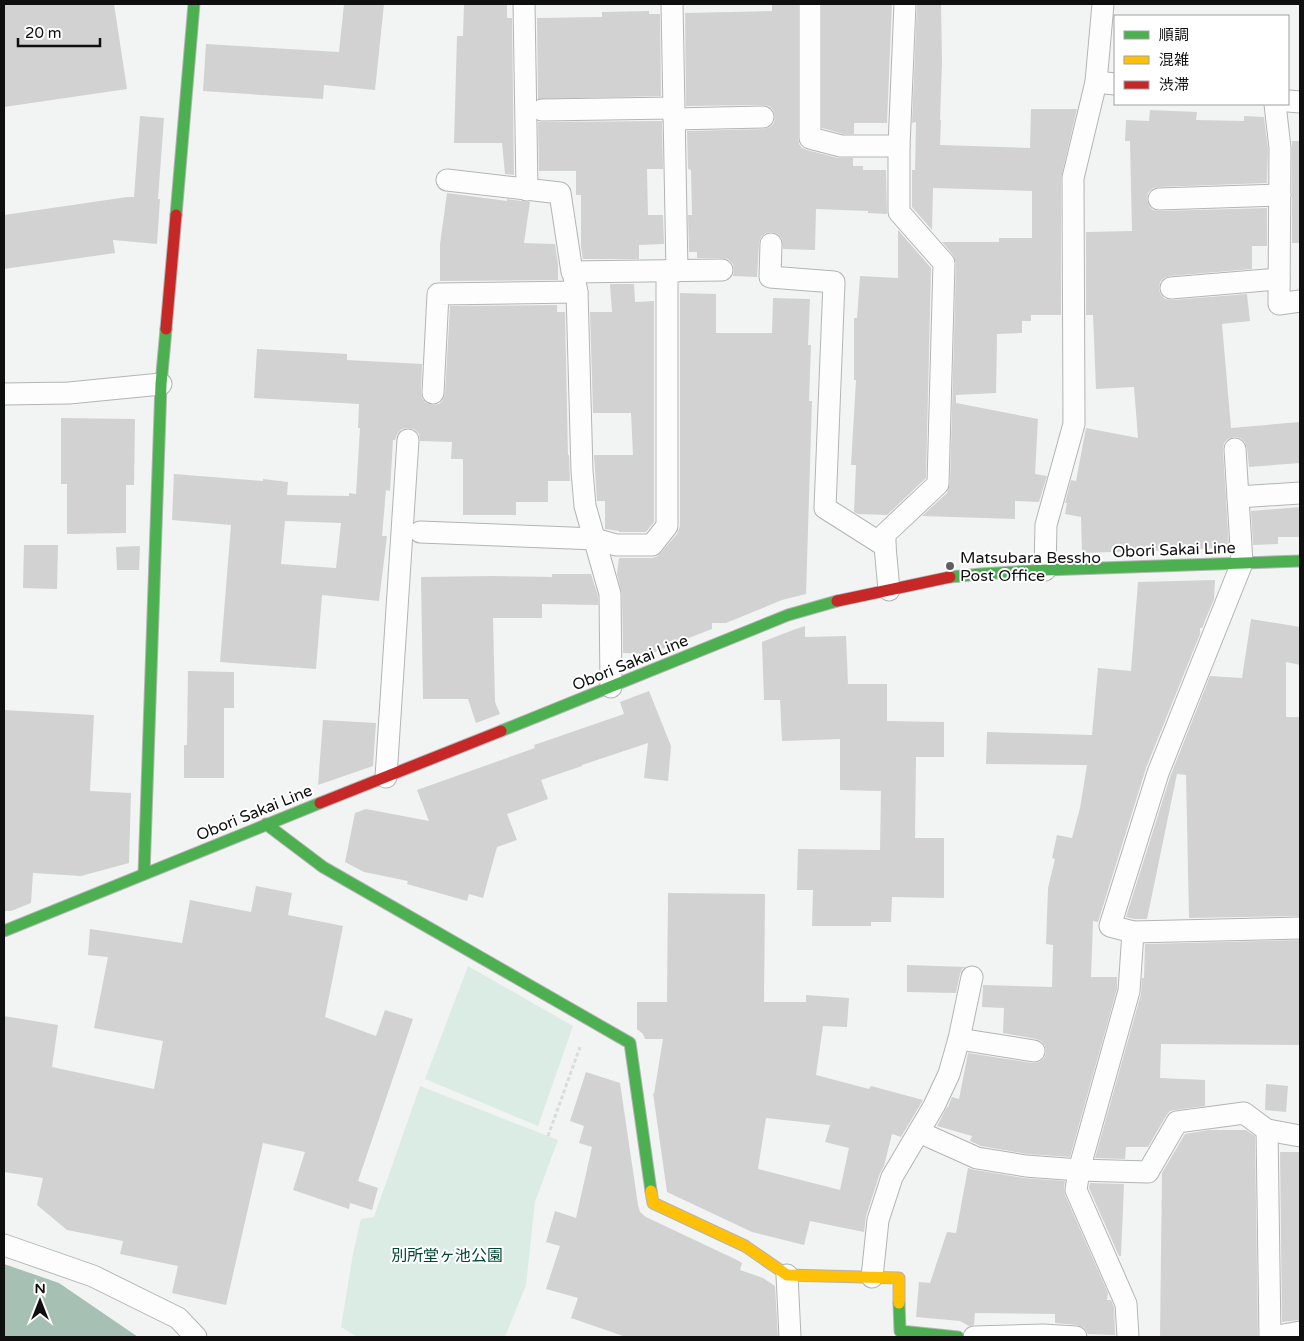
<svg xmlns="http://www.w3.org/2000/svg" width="1304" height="1341" font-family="'Varela Round','Noto Sans JP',sans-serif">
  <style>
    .green { fill: #dbece4 }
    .water { fill: #a6c0b3 }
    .building { fill: #d1d2d1; fill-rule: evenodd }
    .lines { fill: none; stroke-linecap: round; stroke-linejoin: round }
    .street-casing { stroke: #b3b4b4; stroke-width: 23 }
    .fast-casing { stroke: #b3b4b4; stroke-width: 13 }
    .slow-casing { stroke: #b3b4b4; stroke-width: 13 }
    .jam-casing { stroke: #b3b4b4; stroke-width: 13 }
    .path { stroke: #dadbdb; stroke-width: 3; stroke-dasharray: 4 2.5; stroke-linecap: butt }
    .street { stroke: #fdfdfd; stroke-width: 21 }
    .fast { stroke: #4caf50; stroke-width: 11 }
    .slow { stroke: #ffc107; stroke-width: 11 }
    .jam { stroke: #c62828; stroke-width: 11 }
    .poi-dot { fill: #5e5f5e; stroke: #fff; stroke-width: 2 }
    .labels { text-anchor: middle; stroke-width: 4; stroke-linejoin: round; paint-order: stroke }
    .street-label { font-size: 16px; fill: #0e0f0e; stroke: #fff }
    .poi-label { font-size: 16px; fill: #0e0f0e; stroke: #fff; text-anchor: start }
    .park-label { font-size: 16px; fill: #00462f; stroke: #fff }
  </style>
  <rect width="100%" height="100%" fill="#f2f4f3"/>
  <!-- green -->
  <g class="green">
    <polygon points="468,966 573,1026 538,1126 425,1079"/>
    <polygon points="420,1086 558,1140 535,1202 526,1285 505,1337 357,1337 341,1327 353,1254 361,1219 374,1217"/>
  </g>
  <!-- water -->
  <polygon class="water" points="4,1264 59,1283 138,1337 4,1337"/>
  <!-- building -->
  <g class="building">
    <polygon points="4,4 114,4 127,89 4,107"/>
    <polygon points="344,4 384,4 375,90 324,85 323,99 203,91 206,44 339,52"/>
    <polygon points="464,4 507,4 507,18 512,18 514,175 505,174 502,143 454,143 457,36 463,36"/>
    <polygon points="772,4 798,4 798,138 799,144 802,148 807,150 838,158 853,158 853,166 863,166 863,170 886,170 887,214 868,213 868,211 816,209 815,250 783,249 782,239 778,234 772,232 766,233 761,237 759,243 757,277 733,276 734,270 733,264 728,259 722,258 697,258 697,252 689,252 688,215 692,215 691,170 688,169 687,131 764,129 770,127 774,123 775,116 773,110 769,106 763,105 686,106 685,13 772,11"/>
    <polygon points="822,4 892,4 887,123 854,123 854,134 843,134 822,128"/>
    <polygon points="917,4 941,4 942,62 940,120 941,120 940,145 1030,148 1031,109 1077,109 1061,178 1061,315 1031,315 1031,321 1022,321 1022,333 997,334 996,393 956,395 956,403 1038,419 1035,474 1047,476 1039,502 1015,501 1015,519 922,516 947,493 950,484 956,263 953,255 942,242 999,242 999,238 1032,238 1032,191 933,188 932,230 912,207 912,170 915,170 916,122 912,123"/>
    <polygon points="649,11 649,14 660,14 661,96 538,99 537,18 602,17 602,12"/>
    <polygon points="1150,110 1197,112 1196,120 1244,121 1244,116 1264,117 1268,149 1267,183 1159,187 1153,188 1148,193 1147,200 1149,206 1153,210 1159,211 1267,208 1267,246 1252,246 1252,269 1170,276 1164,278 1160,282 1159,290 1161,295 1165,299 1172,300 1247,294 1250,321 1222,324 1231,428 1300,422 1300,463 1249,467 1247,448 1245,442 1240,438 1234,437 1228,439 1224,443 1223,450 1229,548 1082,553 1081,517 1065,514 1067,503 1065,503 1071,480 1076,481 1086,428 1138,438 1134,387 1096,389 1093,315 1086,315 1086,232 1132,231 1130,141 1125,141 1126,120 1149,121"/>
    <polygon points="140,116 164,118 158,199 160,199 157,244 113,240 115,253 4,269 4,215 127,197 134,197"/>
    <polygon points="662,121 663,169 647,169 648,215 663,215 664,244 639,245 639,259 583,259 581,247 581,195 576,195 576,171 539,171 538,122"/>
    <rect x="1292" y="141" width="8" height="102"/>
    <polygon points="447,193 507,201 507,199 530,202 524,243 555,244 558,264 558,280 440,281 440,244"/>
    <polygon points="898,230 931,268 926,478 887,515 858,514 854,512 856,465 851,465 856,380 854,380 854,318 857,318 860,276 898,278"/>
    <polygon points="610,284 634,284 635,302 654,301 654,522 646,532 619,532 619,531 605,529 605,501 597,501 594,455 633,455 631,413 593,413 590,312 612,312"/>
    <polygon points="680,293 716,294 716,333 772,333 773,298 810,299 808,345 811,345 809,401 812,401 806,594 782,600 726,623 712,623 712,629 686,639 680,639 680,642 650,654 623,653 622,594 617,574 619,558 652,558 658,556 677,534 680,526"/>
    <path d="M 557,305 L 557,312 L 565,312 L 568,455 L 569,455 L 570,481 L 548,481 L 548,502 L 516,502 L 516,515 L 463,515 L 463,459 L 451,459 L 452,442 L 420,441 L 419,434 L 414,429 L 408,428 L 402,429 L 397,434 L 395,440 L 393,440 L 390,491 L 386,490 L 382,536 L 387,536 L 379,601 L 322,595 L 316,669 L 220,662 L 231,525 L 172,520 L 174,474 L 263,481 L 263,479 L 288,482 L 287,495 L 349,496 L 349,493 L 356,494 L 360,428 L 358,428 L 359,404 L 254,398 L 257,349 L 347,354 L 347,360 L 422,364 L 421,392 L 422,398 L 426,403 L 433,405 L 439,404 L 443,400 L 445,394 L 450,306 ZM 285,521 L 341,523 L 336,568 L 281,564 Z"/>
    <polygon points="61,418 135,419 134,485 126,485 126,533 67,534 67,484 61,484"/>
    <polygon points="1300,507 1300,537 1278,537 1278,544 1253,545 1251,511"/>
    <polygon points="24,545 58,545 57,589 23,588"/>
    <polygon points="140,546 139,570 117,570 116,547"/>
    <polygon points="552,574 591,574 598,596 598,605 542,604 542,618 493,618 495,702 500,714 476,723 468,699 423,699 421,577 493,576 552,577"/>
    <polygon points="1215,580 1214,599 1202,628 1200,628 1200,634 1146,768 1098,922 1093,921 1091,977 1117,977 1117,989 1070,1157 1027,1154 981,1146 970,1141 972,1136 937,1126 947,1107 948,1107 952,1097 959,1099 968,1053 1033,1063 1039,1062 1044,1058 1046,1053 1045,1046 1041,1041 1036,1039 1003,1033 1004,1008 982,1007 983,987 983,985 1052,987 1053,945 1046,944 1048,888 1055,859 1052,858 1057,835 1072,838 1080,808 1087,765 986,764 987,732 1092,735 1098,668 1131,671 1138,582"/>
    <polygon points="1251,619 1300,627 1300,665 1286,662 1286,717 1300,717 1300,916 1189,918 1186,775 1177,774 1147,919 1134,919 1126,917 1170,777 1210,676 1242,678"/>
    <polygon points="805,626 805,637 846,636 848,684 887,684 887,721 944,722 944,757 916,757 915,838 944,838 944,898 892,897 891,922 871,922 871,926 812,926 813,890 797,890 798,849 880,850 881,791 840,790 840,739 782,741 780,700 764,700 762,642 793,630"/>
    <polygon points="188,671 234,672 234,708 224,708 224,778 184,778 184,745 187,745"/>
    <polygon points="649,691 671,746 668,781 644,778 648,743 582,765 582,766 541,780 548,799 507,814 517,840 497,847 483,898 469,894 467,901 407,884 408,881 364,872 345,862 355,813 366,809 429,821 417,790 535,748 534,745 624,714 620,702"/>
    <polygon points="4,710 94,715 90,791 131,793 129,863 81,876 33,873 31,903 11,911 4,911"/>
    <polygon points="323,720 376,723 373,766 318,785"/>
    <polygon points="256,886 292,893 288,915 343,926 325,1017 376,1036 385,1010 413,1019 358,1181 378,1188 372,1210 350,1203 349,1209 293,1190 305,1152 263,1143 226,1305 172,1293 178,1266 120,1254 123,1241 67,1230 37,1205 43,1178 4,1172 4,1016 58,1025 52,1067 154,1089 163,1041 94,1028 108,957 88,955 90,929 182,943 190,900 251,912"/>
    <path d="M 668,893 L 765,894 L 764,1002 L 806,1002 L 806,995 L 849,998 L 847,1027 L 823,1026 L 816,1075 L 869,1089 L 871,1086 L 923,1100 L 901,1137 L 892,1134 L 884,1166 L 880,1173 L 866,1216 L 864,1232 L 810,1221 L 804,1245 L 752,1232 L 667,1192 L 653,1093 L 654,1094 L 663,1039 L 645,1039 L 643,1034 L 637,1029 L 637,1002 L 667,1002 ZM 766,1118 L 830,1125 L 825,1142 L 849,1148 L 840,1190 L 758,1169 Z"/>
    <polygon points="1300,940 1300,1045 1161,1044 1160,1078 1205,1080 1205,1106 1175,1110 1170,1111 1166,1116 1148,1147 1126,1147 1125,1159 1095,1158 1141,994 1142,978 1144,978 1145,944"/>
    <polygon points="907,965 966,967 962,969 960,974 956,993 907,992"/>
    <polygon points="586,1072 620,1083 638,1205 640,1212 646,1217 737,1260 742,1263 740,1270 763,1278 775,1286 778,1337 626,1337 571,1318 578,1298 546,1289 560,1246 546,1242 555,1211 576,1218 592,1147 579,1143 584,1126 570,1121"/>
    <polygon points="1266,1084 1288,1086 1286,1112 1265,1110"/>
    <polygon points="1209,1130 1246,1130 1255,1136 1258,1337 1160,1337 1162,1173 1185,1134"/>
    <polygon points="1280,1152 1300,1152 1300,1320 1282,1322"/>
    <polygon points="968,1168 975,1170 1024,1178 1065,1181 1064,1188 1065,1195 1108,1293 1107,1300 1111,1300 1114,1307 1115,1335 1088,1334 1083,1327 1077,1325 1055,1323 1055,1314 975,1313 974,1325 969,1326 960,1321 916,1317 919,1282 930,1283 947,1232 956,1233"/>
    <polygon points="1090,1183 1124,1184 1121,1256 1119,1256 1089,1188"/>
  </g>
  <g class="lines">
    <!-- street casing -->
    <g class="street-casing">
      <g id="street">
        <polyline points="524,4 527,190"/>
        <polyline points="672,4 677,271"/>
        <polyline points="810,4 810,138 841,146 899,146"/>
        <polyline points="1096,82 1115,84"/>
        <polyline points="1288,101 1300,102"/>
        <polyline points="1275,104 1280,148 1279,304 1300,301"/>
        <polyline points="542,110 673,108"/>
        <polyline points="674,119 763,117"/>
        <polyline points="447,180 560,193 572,272 722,270"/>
        <polyline points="1159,199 1280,195"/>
        <polyline points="771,244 770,277 834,282 825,508 885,546"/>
        <polyline points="1171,288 1279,279"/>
        <polyline points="577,292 582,471 585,506 610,594 611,687"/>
        <polyline points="433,393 438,294 577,292 574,277"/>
        <polyline points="4,394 69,393 161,384"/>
        <polyline points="1235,449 1242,563 1158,773 1110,926 1133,932 1300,928"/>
        <polyline points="1238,497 1300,493"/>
        <polyline points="420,532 595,539 616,545 652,545 667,526 667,271"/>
        <polyline points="1045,570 1046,525 1074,424 1073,178 1096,82 1103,4"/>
        <polyline points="889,590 885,546 885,534 938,484 944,263 899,212 899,146 905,4"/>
        <polyline points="386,777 408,440"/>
        <polyline points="959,1039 1034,1051"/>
        <polyline points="1267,1130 1270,1337"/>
        <polyline points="919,1132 977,1158 1026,1166 1079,1170 1148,1172 1177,1122 1244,1113 1267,1130 1300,1136"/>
        <polyline points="4,1245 93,1276 178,1318 196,1337"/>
        <polyline points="787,1275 790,1337"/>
        <polyline points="872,1277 878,1220 892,1177 934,1106 949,1074 959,1039 972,977"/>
        <polyline points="974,1337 1043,1335 1076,1337"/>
        <polyline points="1128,1337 1126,1304 1076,1190 1079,1170 1129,991 1133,932"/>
        <polyline points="1272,1337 1300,1332"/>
      </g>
    </g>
    <!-- fast casing -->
    <g class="fast-casing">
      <g id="fast">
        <polyline points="176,215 194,4"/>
        <polyline points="950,577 981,574 1045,570 1300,561"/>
        <polyline points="501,731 788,615 837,601"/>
        <polyline points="266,824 323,867 630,1043 651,1191"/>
        <polyline points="144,874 161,384 166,329"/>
        <polyline points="4,931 320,803"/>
        <polyline points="899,1303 900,1331 958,1337"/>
      </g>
    </g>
    <!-- slow casing -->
    <g class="slow-casing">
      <polyline id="slow" points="651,1191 653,1203 745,1246 787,1275 899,1278 899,1303"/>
    </g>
    <!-- jam casing -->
    <g class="jam-casing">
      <g id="jam">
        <polyline points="166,329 176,215"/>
        <polyline points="837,601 950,577"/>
        <polyline points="320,803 501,731"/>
      </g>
    </g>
    <!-- path -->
    <polyline class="path" points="548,1136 580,1047"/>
    <!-- street -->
    <use href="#street" class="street"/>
    <!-- fast -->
    <use href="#fast" class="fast"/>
    <!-- slow -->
    <use href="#slow" class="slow"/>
    <!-- jam -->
    <use href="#jam" class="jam"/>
  </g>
  <!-- markers -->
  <circle class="poi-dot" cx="950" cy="566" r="5"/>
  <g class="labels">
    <!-- street labels -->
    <g class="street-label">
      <text transform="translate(1174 549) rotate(-2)" y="6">Obori Sakai Line</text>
      <text transform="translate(630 662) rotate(-22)" y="6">Obori Sakai Line</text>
      <text transform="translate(254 812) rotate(-22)" y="6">Obori Sakai Line</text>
    </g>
    <!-- poi labels -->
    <g class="poi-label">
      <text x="960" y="563">Matsubara Bessho<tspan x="960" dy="18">Post Office</tspan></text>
    </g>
    <!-- park labels -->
    <g class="park-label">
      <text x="447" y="1261">別所堂ヶ池公園</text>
    </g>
  </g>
  <!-- border -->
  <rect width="1304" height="1341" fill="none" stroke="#0e0f0e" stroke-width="10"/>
  <!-- legend -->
  <rect x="1114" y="15" width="175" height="90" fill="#ffffff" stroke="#9f9f9f"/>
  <rect x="1124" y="31" width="25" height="8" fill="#4caf50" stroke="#9f9f9f"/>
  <text x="1159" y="40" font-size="15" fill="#0e0f0e">順調</text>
  <rect x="1124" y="56" width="25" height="8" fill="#ffc107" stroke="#9f9f9f"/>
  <text x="1159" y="65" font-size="15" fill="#0e0f0e">混雑</text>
  <rect x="1124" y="81" width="25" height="8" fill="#c62828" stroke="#9f9f9f"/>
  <text x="1159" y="90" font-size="15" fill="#0e0f0e">渋滞</text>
  <!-- north arrow -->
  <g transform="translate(40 1301)" stroke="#ffffff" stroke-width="4" paint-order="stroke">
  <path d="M0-4L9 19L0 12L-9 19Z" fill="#0e0f0e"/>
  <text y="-8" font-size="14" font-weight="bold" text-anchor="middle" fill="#0e0f0e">N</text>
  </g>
  <!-- scale -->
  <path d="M18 38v8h82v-8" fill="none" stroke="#0e0f0e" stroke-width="2.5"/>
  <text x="25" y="38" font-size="15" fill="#0e0f0e" stroke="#ffffff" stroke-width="4" paint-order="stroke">20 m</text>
</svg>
